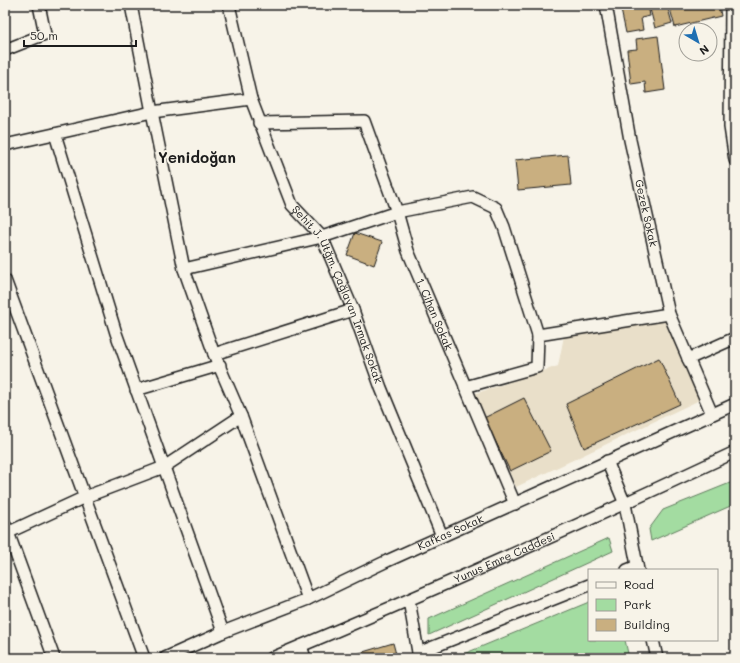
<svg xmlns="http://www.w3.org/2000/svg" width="740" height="663" font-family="Mali,sans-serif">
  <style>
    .built { fill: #e9dfc9 }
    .green { fill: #a3dca1; stroke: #607c5e }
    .building { fill: #c9af80; stroke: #1c1c1c }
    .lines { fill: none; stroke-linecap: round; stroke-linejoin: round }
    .street-casing { stroke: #1c1c1c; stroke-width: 14 }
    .street { stroke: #f7f3e8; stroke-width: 11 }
    .labels { text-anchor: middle; stroke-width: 4; stroke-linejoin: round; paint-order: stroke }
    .street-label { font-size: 11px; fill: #1c1c1c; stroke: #f7f3e8 }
    .district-label { font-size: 15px; font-weight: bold; fill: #1c1c1c; stroke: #f7f3e8 }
  </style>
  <rect width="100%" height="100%" fill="#f7f3e8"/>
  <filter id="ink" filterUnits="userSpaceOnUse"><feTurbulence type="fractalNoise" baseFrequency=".025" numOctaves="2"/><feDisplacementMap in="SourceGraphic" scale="8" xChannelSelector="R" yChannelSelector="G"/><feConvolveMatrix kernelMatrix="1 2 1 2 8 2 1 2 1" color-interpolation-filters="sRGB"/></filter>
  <g filter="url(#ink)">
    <!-- built -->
    <polygon class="built" points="676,317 708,396 516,487 474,394 558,366 564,336"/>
    <!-- green -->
    <g class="green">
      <polygon points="735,481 735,504 651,541 649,529 663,510"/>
      <polygon points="609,538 613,551 429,635 429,619"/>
      <polygon points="589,602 589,640 625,640 629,658 454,658"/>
    </g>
    <!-- building -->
    <g class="building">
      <polygon points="620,5 648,5 650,16 641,18 643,30 626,33"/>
      <polygon points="649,5 667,5 672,23 655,28"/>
      <polygon points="669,5 719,5 721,16 675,27"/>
      <polygon points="658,36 665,90 646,93 645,82 631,84 627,50 637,49 636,39"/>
      <polygon points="568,155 571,185 518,190 515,160"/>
      <polygon points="355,233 382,242 374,265 347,255"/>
      <polygon points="659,358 680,404 584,448 566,404"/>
      <polygon points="524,398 551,451 510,471 484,418"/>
      <polygon points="393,643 397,658 343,658"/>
    </g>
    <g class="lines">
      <!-- street casing -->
      <g class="street-casing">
        <g id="street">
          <polyline points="131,5 152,112 184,269 214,354 241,416 308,599"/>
          <path id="s1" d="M 229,5 L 251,99 L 292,205 L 322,237 L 353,310 L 381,388 L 442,536"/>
          <path id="s2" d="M 606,5 L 630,140 L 669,314 L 712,414"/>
          <polyline points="731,5 730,127 735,160"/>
          <polyline points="5,50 45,34 39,5"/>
          <path id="s3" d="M 259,123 L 364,121 L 397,212 L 408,251 L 515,504"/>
          <polyline points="55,134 116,333 223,632"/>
          <polyline points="5,145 152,112 251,99"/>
          <polyline points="184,269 322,237 397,212 473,197 496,208 504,227 538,335"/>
          <polyline points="5,280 144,658"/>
          <polyline points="214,354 353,310"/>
          <polyline points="688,359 735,338"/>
          <polyline points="465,387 537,367 538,335 669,314"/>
          <polyline points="136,390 220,365"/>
          <polyline points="607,461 625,504 638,570"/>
          <polyline points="5,524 54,658"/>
          <polyline points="5,534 85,497 164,467 241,416"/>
          <polyline points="627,570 637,566"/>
          <polyline points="409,600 419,658"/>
          <polyline points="653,640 657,658"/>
          <polyline points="301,646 305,658"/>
          <polyline points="418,653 589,585"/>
          <path id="s4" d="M 165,658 L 223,632 L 308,599 L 387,561 L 735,404"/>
          <path id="s5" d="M 272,658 C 428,593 582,524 735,452"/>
        </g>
      </g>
      <!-- street -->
      <use href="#street" class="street"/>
    </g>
  </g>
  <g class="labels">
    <!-- street labels -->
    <g class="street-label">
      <text dy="4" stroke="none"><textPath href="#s2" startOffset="212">Gezek Sokak</textPath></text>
      <text dy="4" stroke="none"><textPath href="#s1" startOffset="312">Şehit J. Ütğm. Çağlayan Irmak Sokak</textPath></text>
      <text dy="4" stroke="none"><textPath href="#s3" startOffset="311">1. Cihan Sokak</textPath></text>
      <text dy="4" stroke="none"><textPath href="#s4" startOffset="312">Kafkas Sokak</textPath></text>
      <text dy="4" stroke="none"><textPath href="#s5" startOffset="253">Yunus Emre Caddesi</textPath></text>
    </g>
    <!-- district labels -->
    <g class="district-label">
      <text x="197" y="163">Yenidoğan</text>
    </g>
  </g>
  <!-- margin -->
  <rect width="740" height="663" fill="none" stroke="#f7f3e8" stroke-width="20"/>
  <rect x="10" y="10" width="720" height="643" fill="none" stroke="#1c1c1c" stroke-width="1.5" filter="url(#ink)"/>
  <!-- legend -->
  <rect x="588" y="569" width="130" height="72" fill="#f7f3e8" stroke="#9f9d96"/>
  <rect x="596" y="582" width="20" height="6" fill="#f7f3e8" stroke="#9f9d96"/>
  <text x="624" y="589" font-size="12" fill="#1c1c1c">Road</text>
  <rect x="596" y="599" width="20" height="12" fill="#a3dca1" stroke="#9f9d96"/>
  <text x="624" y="609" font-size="12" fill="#1c1c1c">Park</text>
  <rect x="596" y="619" width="20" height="12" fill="#c9af80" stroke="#9f9d96"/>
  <text x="624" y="629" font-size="12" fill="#1c1c1c">Building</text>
  <!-- north arrow -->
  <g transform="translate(698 42) rotate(142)"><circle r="19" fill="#f7f3e8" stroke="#9f9d96"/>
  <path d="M0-3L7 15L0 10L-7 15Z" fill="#1f6fb2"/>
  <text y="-6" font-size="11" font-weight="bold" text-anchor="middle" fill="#1c1c1c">N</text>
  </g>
  <!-- scale -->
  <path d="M24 40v6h112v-6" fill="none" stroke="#1c1c1c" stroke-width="2"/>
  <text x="30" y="40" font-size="12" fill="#1c1c1c" stroke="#f7f3e8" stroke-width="3" paint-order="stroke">50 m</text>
</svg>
